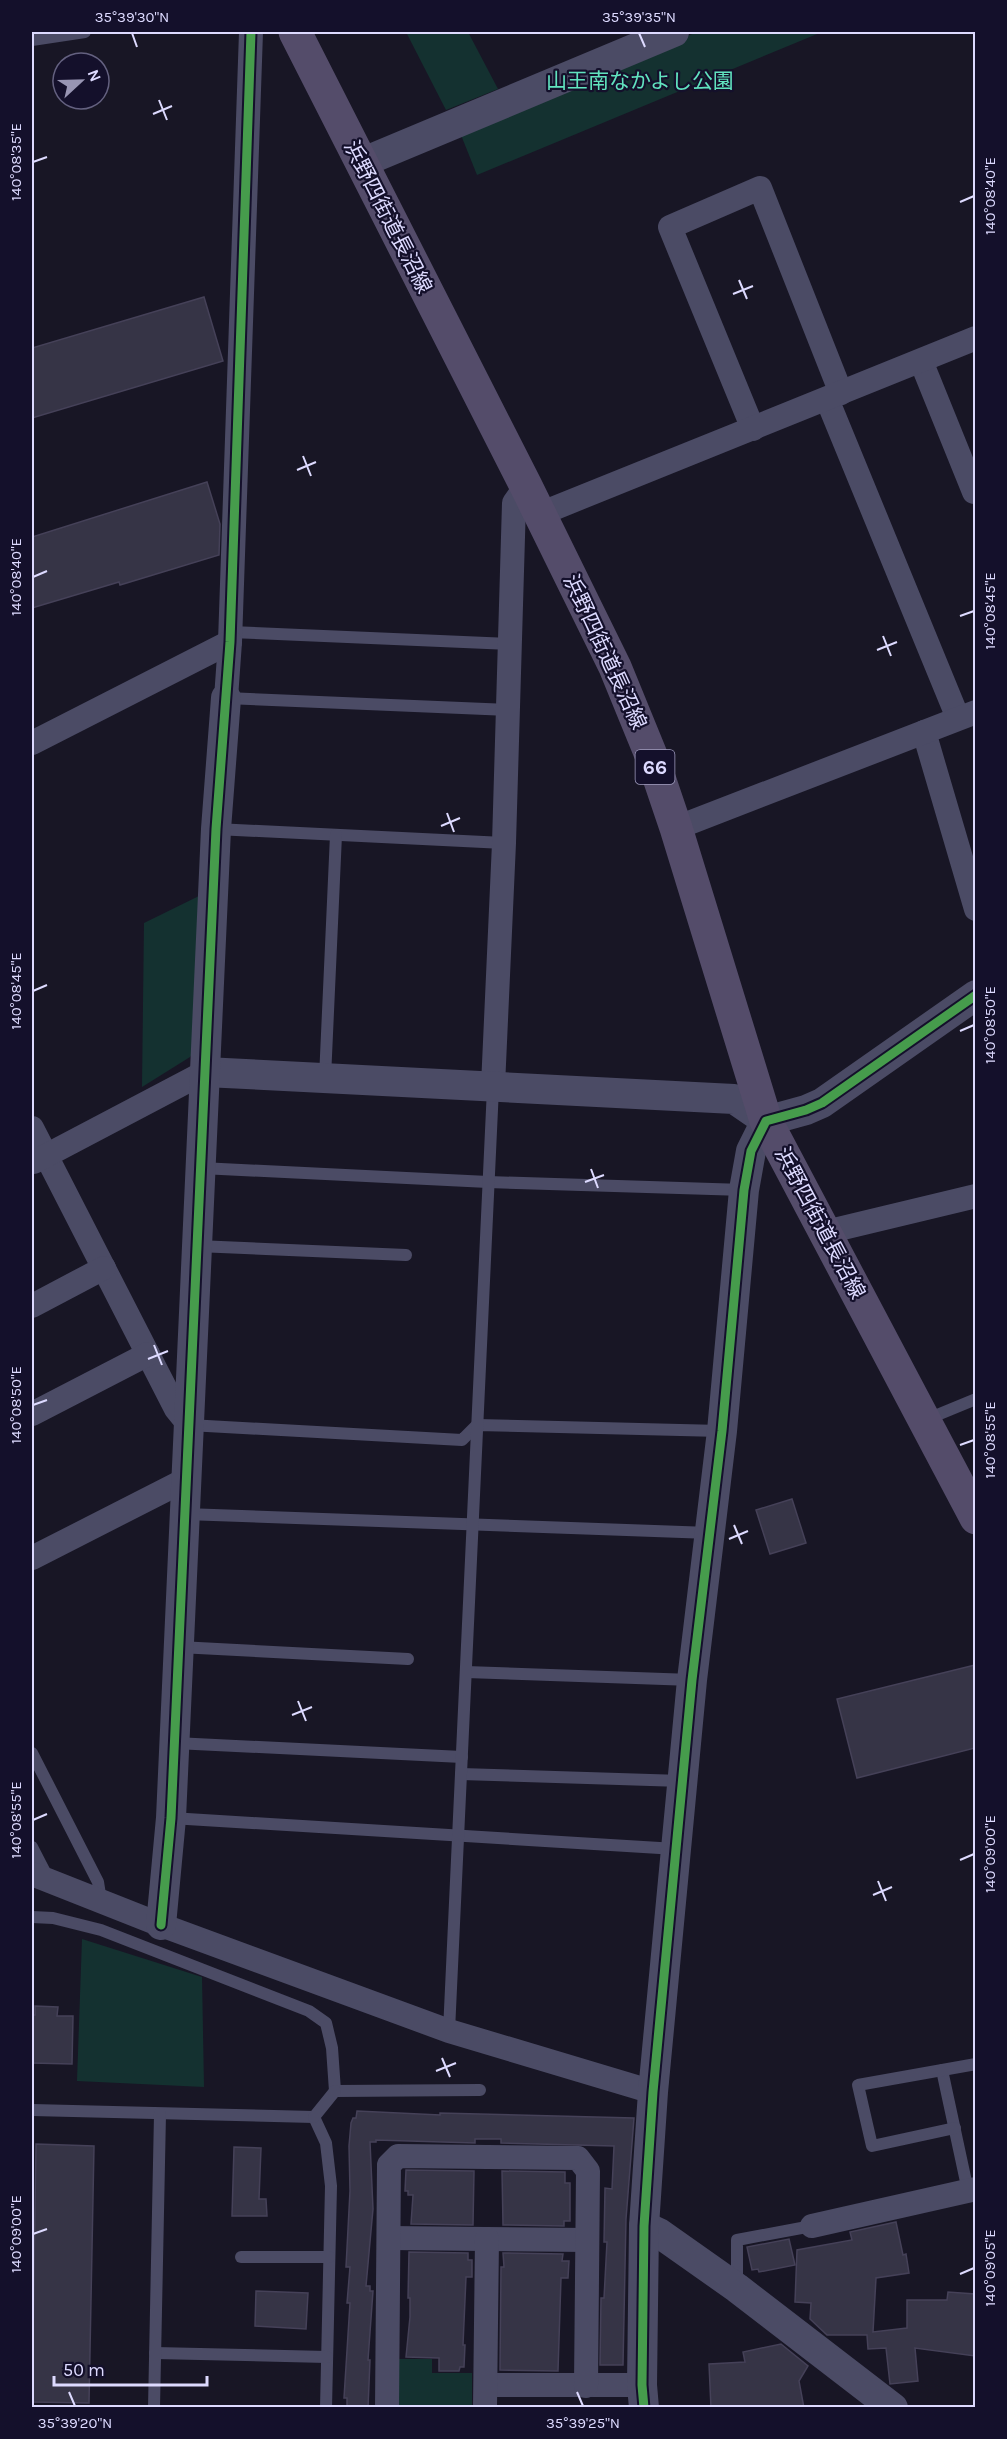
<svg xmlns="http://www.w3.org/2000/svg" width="1007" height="2439" font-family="Karla,'Noto Sans JP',sans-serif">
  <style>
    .green { fill: #143130 }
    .building { fill: #363446; stroke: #454158; stroke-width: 1.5 }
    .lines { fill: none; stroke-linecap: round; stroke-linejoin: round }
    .service { stroke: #4b4b65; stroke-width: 12 }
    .minor { stroke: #4b4b65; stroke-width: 24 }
    .tertiary { stroke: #4b4b65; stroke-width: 30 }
    .primary { stroke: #544c6a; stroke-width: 33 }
    .cycleway-casing { stroke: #14102b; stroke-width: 13 }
    .cycleway { stroke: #469c4c; stroke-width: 9 }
    .ticks { fill: none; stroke: #dddaff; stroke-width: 2 }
    .labels { text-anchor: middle; stroke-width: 4.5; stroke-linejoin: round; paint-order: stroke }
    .shield { fill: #14102b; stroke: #a19dbf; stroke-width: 1.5 }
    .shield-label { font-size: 20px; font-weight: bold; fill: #dddaff }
    .park-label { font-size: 21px; fill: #61e3bf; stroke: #14102b }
    .street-label { font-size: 21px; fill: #dddaff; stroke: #14102b }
    .neatline { fill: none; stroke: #dddaff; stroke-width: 2 }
    .ticks-label { font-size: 15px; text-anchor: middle; fill: #dddaff }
  </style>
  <rect width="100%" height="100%" fill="#181625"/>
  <!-- green -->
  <g class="green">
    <polygon points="406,32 468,32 498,89 446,110"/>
    <polygon points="697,32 822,32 477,175 459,130"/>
    <polygon points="201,895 198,1046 190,1057 142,1087 144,923"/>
    <polygon points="82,1939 202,1977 204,2087 77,2081"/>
    <polygon points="394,2359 432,2359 432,2373 472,2373 472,2407 394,2408"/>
  </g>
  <!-- building -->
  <g class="building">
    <polygon points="204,297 223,361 32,418 32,348"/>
    <polygon points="207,482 220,524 219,555 120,585 119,582 32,608 32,537"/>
    <polygon points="792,1499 806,1543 770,1554 756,1510"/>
    <polygon points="975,1665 975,1748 857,1778 837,1699"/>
    <polygon points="35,2006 58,2007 57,2016 73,2016 72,2064 32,2063 32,2015 35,2015"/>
    <polygon points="357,2111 440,2115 440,2113 634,2118 626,2219 623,2365 600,2365 601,2298 604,2298 607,2242 604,2242 605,2188 612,2189 614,2146 501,2143 501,2139 475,2139 475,2143 376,2140 376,2142 370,2142 373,2209 366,2286 370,2286 370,2291 373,2291 368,2360 370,2360 368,2408 347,2408 347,2398 344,2398 350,2303 347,2303 350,2267 346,2267 350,2191 349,2146 351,2123 353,2118 356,2118"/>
    <polygon points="36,2144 94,2146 89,2403 32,2402"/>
    <polygon points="234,2147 261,2148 259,2199 266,2199 267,2216 232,2216"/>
    <polygon points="406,2170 474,2171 473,2225 411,2224 413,2195 408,2195 408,2191 405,2191"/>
    <polygon points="502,2171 565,2172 565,2183 570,2183 570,2221 564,2221 564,2226 503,2225"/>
    <polygon points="896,2222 903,2255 906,2254 909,2273 876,2278 873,2332 907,2328 907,2300 947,2300 948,2292 975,2294 975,2356 915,2348 918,2381 890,2384 886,2348 868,2349 867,2335 827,2335 810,2319 811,2303 795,2302 797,2250 852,2240 850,2232"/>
    <polygon points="789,2239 795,2265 759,2272 758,2269 752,2270 747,2247"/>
    <polygon points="409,2252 468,2253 468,2260 472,2260 472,2277 466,2277 463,2345 465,2345 464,2367 460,2367 459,2371 439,2371 439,2358 406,2357 410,2317 410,2298 408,2298"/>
    <polygon points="503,2253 563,2254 562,2261 569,2261 568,2278 561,2278 558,2371 500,2370 501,2267 504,2267"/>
    <polygon points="256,2291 308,2293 306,2329 255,2326"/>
    <polygon points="781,2344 808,2366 799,2381 804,2408 711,2408 709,2364 745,2362 743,2352"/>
  </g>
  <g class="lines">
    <!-- service -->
    <g class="service">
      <polyline points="32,40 85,32"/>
      <polyline points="230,632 511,644"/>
      <polyline points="226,698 509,710"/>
      <polyline points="216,829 504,843"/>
      <polyline points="325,1078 336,835"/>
      <polyline points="201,1168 488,1182 744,1190"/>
      <polyline points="197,1246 406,1255"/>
      <polyline points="925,1420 976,1399"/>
      <polyline points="189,1425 462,1440 477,1425 721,1431"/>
      <polyline points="185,1514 710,1533"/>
      <polyline points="179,1647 408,1659"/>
      <polyline points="466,1672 692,1680"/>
      <polyline points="175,1743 462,1757"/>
      <polyline points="32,1753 98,1882 101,1901"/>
      <polyline points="461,1774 682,1781"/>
      <polyline points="171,1818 676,1849"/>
      <polyline points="32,1847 48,1878"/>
      <polyline points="32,1917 53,1918 101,1930 309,2011 326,2023 332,2048 335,2091 480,2090"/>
      <polyline points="449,2031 493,1088"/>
      <polyline points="942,2070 968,2191"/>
      <polyline points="32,2110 314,2117"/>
      <polyline points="314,2117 326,2143 331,2186 326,2408"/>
      <polyline points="314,2117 335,2091"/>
      <polyline points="955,2128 872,2146 858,2085 976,2064"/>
      <polyline points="241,2257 329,2257"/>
      <polyline points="737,2284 737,2240 812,2226"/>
      <polyline points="155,2353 327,2357"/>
      <polyline points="154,2408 160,2114"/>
    </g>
    <!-- minor -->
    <g class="minor">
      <polyline points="921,361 974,492"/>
      <polyline points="827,399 958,718"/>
      <polyline points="753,429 670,227 760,188 841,393"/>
      <polyline points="540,514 976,338"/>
      <polyline points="226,698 230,642 251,32"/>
      <polyline points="924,732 976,909"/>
      <polyline points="32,743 230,642"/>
      <polyline points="676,828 976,712"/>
      <polyline points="493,1086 504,843 514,503 526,486"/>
      <polyline points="32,1128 176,1409 189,1425"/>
      <polyline points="34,1162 205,1072"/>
      <polyline points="826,1232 976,1196"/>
      <polyline points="32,1306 104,1268"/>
      <polyline points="32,1414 148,1354"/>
      <polyline points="32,1558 187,1479"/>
      <polyline points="32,1874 161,1925 449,2031 653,2092"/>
      <polyline points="812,2226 976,2189"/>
      <polyline points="389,2238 587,2240"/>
      <polyline points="486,2385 642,2385"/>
      <polyline points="387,2408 389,2165 398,2156 578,2158 588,2171 586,2386"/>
      <polyline points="485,2408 487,2239"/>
    </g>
    <!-- tertiary -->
    <g class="tertiary">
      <polyline points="361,163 674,32"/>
      <polyline points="205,1072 734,1099 766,1121"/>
      <polyline points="161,1925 171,1818 216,829 226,698"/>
      <polyline points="644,2226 659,2233 737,2288 893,2408"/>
      <polyline points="644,2408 642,2385 644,2226 653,2092 692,1680 722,1431 744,1190 751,1151 766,1121 806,1110 822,1103 976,995"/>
    </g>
    <!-- primary -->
    <polyline class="primary" points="295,32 526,486 615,667 653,760 676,828 766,1121 976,1518"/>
    <!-- cycleway casing -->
    <g class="cycleway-casing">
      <g id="cycleway">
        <polyline points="161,1925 171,1818 216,829 230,642 251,32"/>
        <polyline points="644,2408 642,2385 644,2226 653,2092 692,1680 722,1431 744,1190 751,1151 766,1121 806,1110 822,1103 976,995"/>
      </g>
    </g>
    <!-- cycleway -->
    <use href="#cycleway" class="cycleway"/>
  </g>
  <!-- ticks -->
  <path class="ticks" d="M 132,33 L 137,47M 639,33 L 645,47M 159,100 L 167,120M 153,114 L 172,106M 33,162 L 47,157M 960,202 L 974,196M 739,280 L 747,299M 733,294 L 753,286M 303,456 L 311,476M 297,470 L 316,462M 33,577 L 47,571M 960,616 L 974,611M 883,636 L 891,656M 877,650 L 897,642M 447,813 L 454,832M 441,826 L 460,818M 33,991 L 47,985M 960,1031 L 974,1025M 591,1169 L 598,1188M 585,1182 L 604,1175M 154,1345 L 162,1365M 148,1359 L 168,1351M 33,1405 L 47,1400M 960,1445 L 974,1440M 734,1525 L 742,1544M 729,1539 L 748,1531M 298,1701 L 306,1721M 292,1715 L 312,1707M 33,1820 L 47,1814M 960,1860 L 974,1854M 878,1881 L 886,1901M 873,1895 L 892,1887M 442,2058 L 450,2077M 436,2071 L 456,2063M 33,2234 L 47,2229M 960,2274 L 974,2268M 69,2392 L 75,2406M 577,2392 L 583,2406"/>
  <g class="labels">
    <!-- shield labels -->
    <rect class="shield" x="635.5" y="750" width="39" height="34" rx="4.5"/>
    <g class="shield-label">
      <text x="655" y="774">66</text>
    </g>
    <!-- park labels -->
    <g class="park-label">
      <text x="640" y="88">山王南なかよし公園</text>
    </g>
    <!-- street labels -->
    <g class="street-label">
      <text transform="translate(388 217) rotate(63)" y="7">浜野四街道長沼線</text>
      <text transform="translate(605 652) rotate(65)" y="7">浜野四街道長沼線</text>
      <text transform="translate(820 1223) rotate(62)" y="7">浜野四街道長沼線</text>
    </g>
  </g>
  <!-- border -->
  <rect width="1007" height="2439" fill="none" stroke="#14102b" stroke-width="66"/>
  <!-- north arrow -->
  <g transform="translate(81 81) rotate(68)"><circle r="28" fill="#14102b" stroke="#646180" stroke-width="1.5"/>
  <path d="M0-4.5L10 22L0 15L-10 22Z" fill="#9895b3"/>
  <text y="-9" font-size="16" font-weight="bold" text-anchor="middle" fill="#dddaff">N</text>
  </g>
  <!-- scale -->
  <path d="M54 2376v9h153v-9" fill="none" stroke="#dddaff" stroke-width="3"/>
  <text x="63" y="2376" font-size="18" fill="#dddaff" stroke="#14102b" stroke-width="4.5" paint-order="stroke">50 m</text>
  <rect x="33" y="33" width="941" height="2373" class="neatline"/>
  <g class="ticks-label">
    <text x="132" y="22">35°39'30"N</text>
    <text x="639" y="22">35°39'35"N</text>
    <text transform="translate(16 162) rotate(-90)" y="5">140°08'35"E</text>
    <text transform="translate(990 196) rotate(-90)" y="5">140°08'40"E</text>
    <text transform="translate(16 577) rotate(-90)" y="5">140°08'40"E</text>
    <text transform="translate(990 611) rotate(-90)" y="5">140°08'45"E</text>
    <text transform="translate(16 991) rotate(-90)" y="5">140°08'45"E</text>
    <text transform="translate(990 1025) rotate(-90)" y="5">140°08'50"E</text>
    <text transform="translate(16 1405) rotate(-90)" y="5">140°08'50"E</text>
    <text transform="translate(990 1440) rotate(-90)" y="5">140°08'55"E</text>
    <text transform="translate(16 1820) rotate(-90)" y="5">140°08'55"E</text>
    <text transform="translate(990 1854) rotate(-90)" y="5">140°09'00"E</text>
    <text transform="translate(16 2234) rotate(-90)" y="5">140°09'00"E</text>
    <text transform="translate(990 2268) rotate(-90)" y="5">140°09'05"E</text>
    <text x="75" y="2428">35°39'20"N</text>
    <text x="583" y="2428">35°39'25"N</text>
  </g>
</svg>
